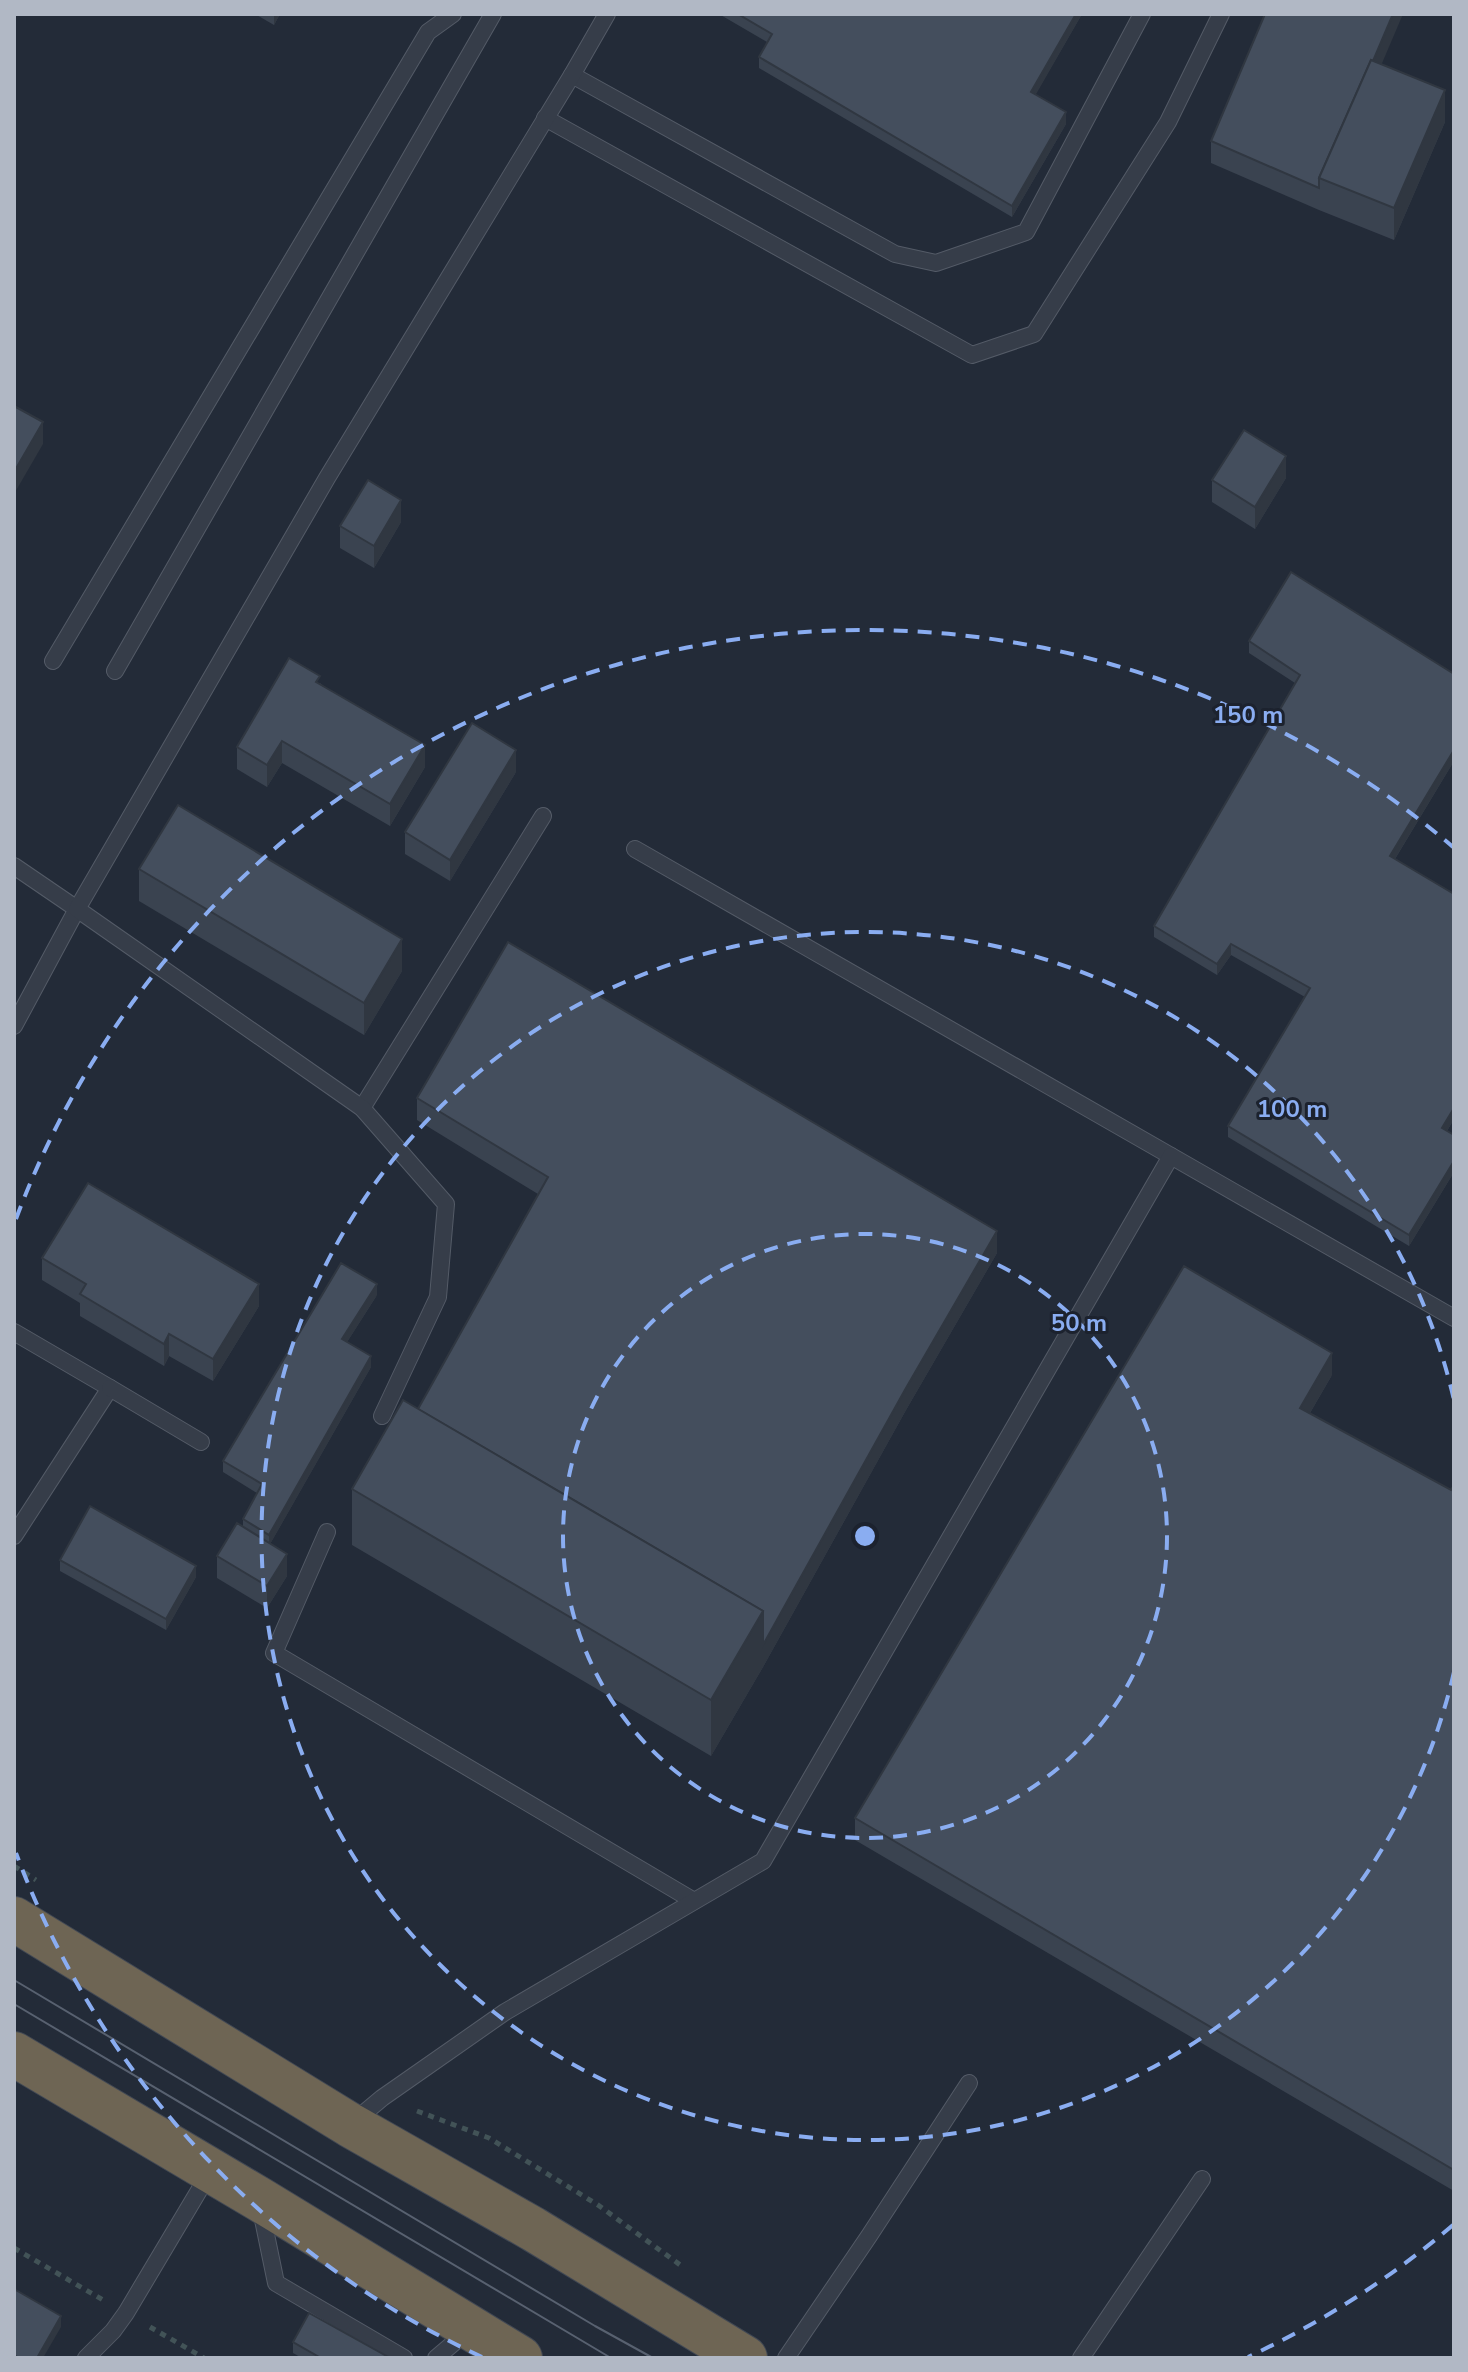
<svg xmlns="http://www.w3.org/2000/svg" width="1468" height="2372" font-family="'Nunito Sans',sans-serif">
  <style>
    .lines { fill: none; stroke-linecap: round; stroke-linejoin: round }
    .lane-casing { stroke: #545b67; stroke-width: 18 }
    .highway-casing { stroke: #414854; stroke-width: 46 }
    .path { stroke: #425357; stroke-width: 5; stroke-dasharray: 6 6; stroke-linecap: butt }
    .lane { stroke: #363d49; stroke-width: 16 }
    .highway { stroke: #6e6554; stroke-width: 44 }
    .tram { stroke: #586170; stroke-width: 2 }
    .wall { fill: #3a4350 }
    .shaded-wall { fill: #303741 }
    .building { fill: #444e5d; stroke: #303741; stroke-width: 2 }
    .ring { fill: none; stroke: #8aadf1; stroke-width: 4; stroke-dasharray: 14 10 }
    .centre { fill: #8aadf1; stroke: #1c222e; stroke-width: 4 }
    .ring-label { font-size: 24px; text-anchor: middle; font-weight: bold; fill: #8aadf1; stroke: #1c222e; stroke-width: 6; stroke-linejoin: round; paint-order: stroke }
  </style>
  <rect width="100%" height="100%" fill="#232b38"/>
  <g class="lines">
    <!-- lane casing -->
    <g class="lane-casing">
      <g id="lane">
        <polyline points="572,75 895,254 936,263 1026,232 1142,14"/>
        <polyline points="545,118 972,355 1034,334 1168,122 1221,14"/>
        <polyline points="53,661 428,32 453,14"/>
        <polyline points="115,671 493,14"/>
        <polyline points="635,849 1171,1156"/>
        <polyline points="14,866 77,909 14,1026"/>
        <polyline points="362,1108 543,816"/>
        <polyline points="14,1332 110,1388 14,1536"/>
        <polyline points="110,1388 201,1442"/>
        <polyline points="382,1416 438,1297 446,1204 362,1108 77,909 327,478 572,75 607,14"/>
        <polyline points="327,1532 274,1653 694,1901"/>
        <polyline points="351,2124 382,2098 505,2012 763,1861 1171,1156 1454,1318"/>
        <polyline points="261,2210 276,2283 404,2358"/>
        <polyline points="86,2358 113,2331 126,2313 210,2172"/>
        <polyline points="436,2358 469,2330"/>
        <polyline points="786,2358 869,2236 969,2083"/>
        <polyline points="1081,2358 1202,2179"/>
      </g>
    </g>
    <!-- highway casing -->
    <g class="highway-casing">
      <g id="highway">
        <polyline points="14,1919 350,2125 533,2229 745,2358"/>
        <polyline points="14,2054 259,2199 520,2358"/>
      </g>
    </g>
    <!-- path -->
    <g class="path">
      <polyline points="14,1866 36,1880"/>
      <polyline points="417,2111 489,2138 598,2205 683,2267"/>
      <polyline points="14,2248 103,2300"/>
      <polyline points="150,2327 204,2358"/>
    </g>
    <!-- lane -->
    <use href="#lane" class="lane"/>
    <!-- highway -->
    <use href="#highway" class="highway"/>
    <!-- tram -->
    <g class="tram">
      <polyline points="14,1980 595,2326 653,2358"/>
      <polyline points="14,2004 611,2358"/>
    </g>
  </g>
  <!-- wall -->
  <g class="wall">
    <polygon points="255,14 280,14 274,25"/>
    <polygon points="719,14 1082,14 1035,95 1066,124 1012,217 759,68 759,57 767,42"/>
    <polygon points="1381,64 1445,122 1394,240 1319,210 1211,163 1211,141"/>
    <polygon points="1286,478 1255,529 1212,502 1212,480"/>
    <polygon points="401,522 374,568 340,548 340,526"/>
    <polygon points="1249,641 1454,674 1454,761 1395,859 1454,894 1454,1119 1447,1131 1454,1135 1454,1172 1409,1246 1228,1137 1228,1126 1305,997 1231,955 1217,975 1154,937 1154,926 1295,683 1249,653"/>
    <polygon points="320,683 425,767 390,826 282,763 267,787 237,769 237,747"/>
    <polygon points="516,772 450,881 405,854 405,832"/>
    <polygon points="139,869 402,971 364,1035 139,901"/>
    <polygon points="417,1098 997,1253 906,1410 763,1667 711,1756 352,1545 352,1489 418,1409 538,1194 417,1120"/>
    <polygon points="42,1258 259,1306 213,1381 169,1356 164,1366 80,1316 80,1303 42,1280"/>
    <polygon points="377,1295 347,1342 371,1367 270,1544 287,1576 267,1608 217,1578 217,1556 243,1526 243,1519 257,1493 223,1472 223,1461"/>
    <polygon points="1332,1375 1310,1413 1451,1490 1454,1485 1454,2191 855,1840 855,1818"/>
    <polygon points="60,1560 196,1577 166,1630 60,1571"/>
    <polygon points="293,2342 390,2358 302,2358 293,2353"/>
  </g>
  <!-- shaded-wall -->
  <g class="shaded-wall">
    <polygon points="274,14 280,14 274,25"/>
    <polygon points="1076,14 1082,14 1031,103 1031,92"/>
    <polygon points="1393,14 1403,14 1331,183 1323,180"/>
    <polygon points="1445,90 1445,122 1394,240 1394,208"/>
    <polygon points="1066,112 1066,124 1012,217 1012,206"/>
    <polygon points="43,422 43,444 14,494 14,472"/>
    <polygon points="1286,456 1286,478 1255,529 1255,507"/>
    <polygon points="401,500 401,522 374,568 374,546"/>
    <polygon points="282,741 282,763 267,787 267,765"/>
    <polygon points="425,745 425,767 390,826 390,804"/>
    <polygon points="516,750 516,772 450,881 450,860"/>
    <polygon points="1454,750 1454,761 1390,867 1390,856"/>
    <polygon points="402,939 402,971 364,1035 364,1003"/>
    <polygon points="1231,944 1231,955 1217,975 1217,964"/>
    <polygon points="1454,1108 1454,1119 1442,1139 1442,1128"/>
    <polygon points="1454,1161 1454,1172 1409,1246 1409,1235"/>
    <polygon points="997,1231 997,1253 906,1410 763,1667 711,1756 711,1700 763,1611 906,1388"/>
    <polygon points="259,1284 259,1306 213,1381 213,1359"/>
    <polygon points="377,1284 377,1295 342,1350 342,1339"/>
    <polygon points="169,1334 169,1356 164,1366 164,1344"/>
    <polygon points="1332,1353 1332,1375 1300,1430 1300,1408"/>
    <polygon points="371,1356 371,1367 269,1546 269,1535"/>
    <polygon points="287,1554 287,1576 267,1608 267,1586"/>
    <polygon points="196,1566 196,1577 166,1630 166,1619"/>
    <polygon points="61,2316 61,2327 43,2358 37,2358"/>
  </g>
  <!-- building -->
  <g class="building">
    <polygon points="738,14 1076,14 1031,92 1066,112 1012,206 759,57 772,34"/>
    <polygon points="1265,14 1393,14 1373,61 1371,60 1319,178 1319,188 1211,141"/>
    <polygon points="1371,60 1445,90 1394,208 1319,178"/>
    <polygon points="14,406 43,422 14,472"/>
    <polygon points="1244,430 1286,456 1255,507 1212,480"/>
    <polygon points="368,480 401,500 374,546 340,526"/>
    <polygon points="1291,572 1454,674 1454,750 1390,856 1454,894 1454,1108 1442,1128 1454,1135 1454,1161 1409,1235 1228,1126 1310,988 1231,944 1217,964 1154,926 1300,675 1249,641"/>
    <polygon points="289,658 320,676 316,682 425,745 390,804 282,741 267,765 237,747"/>
    <polygon points="472,723 516,750 450,860 405,832"/>
    <polygon points="178,805 402,939 364,1003 139,869"/>
    <polygon points="508,942 997,1231 906,1388 763,1645 763,1611 418,1409 548,1177 417,1098"/>
    <polygon points="88,1183 259,1284 213,1359 169,1334 164,1344 80,1294 86,1284 42,1258"/>
    <polygon points="341,1263 377,1284 342,1339 371,1356 269,1535 243,1519 262,1484 223,1461"/>
    <polygon points="1184,1266 1332,1353 1300,1408 1451,1490 1454,1485 1454,2170 855,1818"/>
    <polygon points="403,1400 763,1611 711,1700 352,1489"/>
    <polygon points="90,1506 196,1566 166,1619 60,1560"/>
    <polygon points="237,1523 287,1554 267,1586 217,1556"/>
    <polygon points="14,2289 61,2316 37,2358 19,2358 14,2355"/>
    <polygon points="309,2313 390,2358 321,2358 293,2342"/>
  </g>
  <!-- distance rings -->
  <g class="ring">
    <circle cx="865" cy="1536" r="302"/>
    <path d="M1454 1672A604 604 0 1 1 1454 1400"/>
    <path d="M1453 2225A906 906 0 0 1 1248 2357M482 2357A906 906 0 0 1 16 1853M16 1219A906 906 0 0 1 1453 847"/>
  </g>
  <circle cx="865" cy="1536" r="12" class="centre"/>
  <g class="ring-label">
    <text x="1248" y="723">150 m</text>
    <text x="1292" y="1117">100 m</text>
    <text x="1079" y="1331">50 m</text>
  </g>
  <!-- border -->
  <rect width="1468" height="2372" fill="none" stroke="#b1b8c5" stroke-width="32"/>
</svg>
